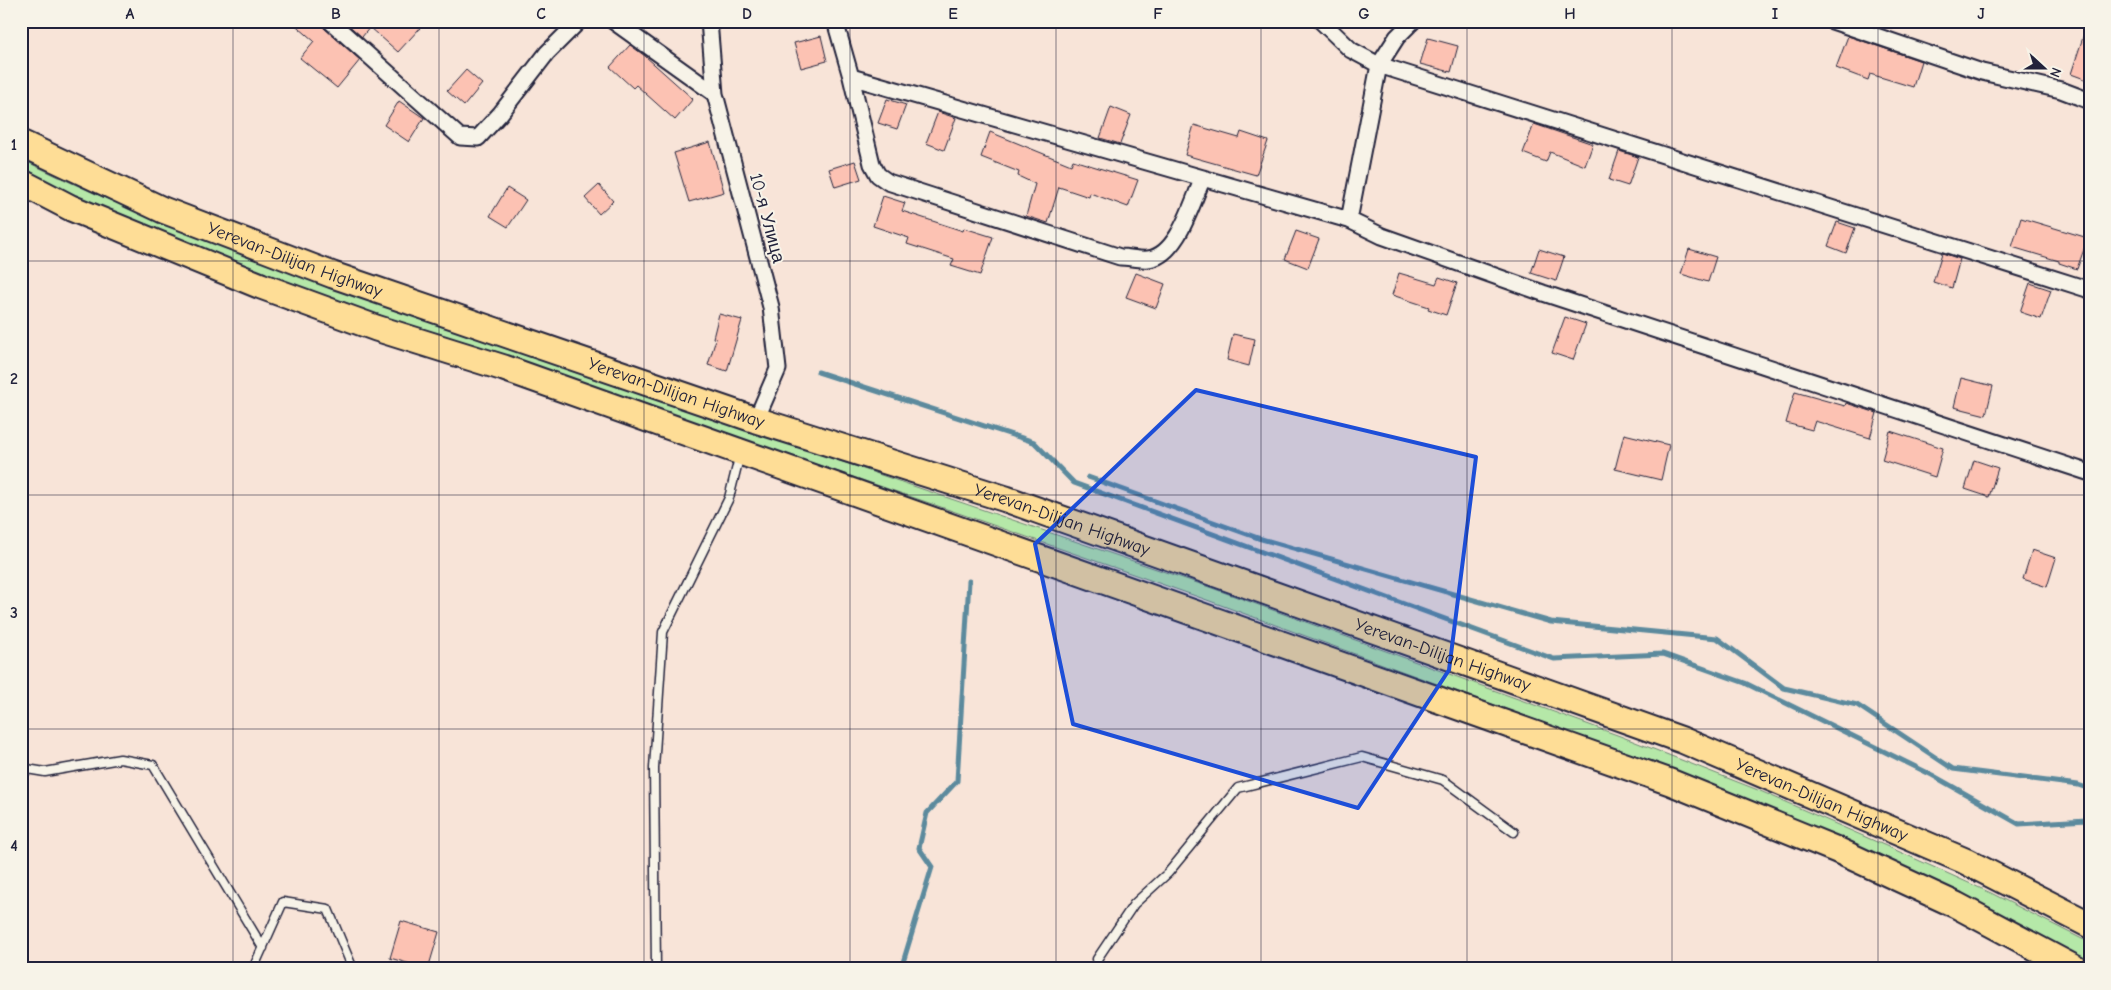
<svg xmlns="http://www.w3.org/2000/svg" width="2111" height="990" font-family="'Comic Neue',sans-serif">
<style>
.green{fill:#b5e8a8;stroke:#6c8572}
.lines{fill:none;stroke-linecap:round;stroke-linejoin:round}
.stream{stroke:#5b8a9d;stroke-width:5}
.building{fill:#fcc2b3;stroke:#22223b}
.service-casing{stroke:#22223b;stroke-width:11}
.minor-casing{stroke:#22223b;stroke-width:19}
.trunk-casing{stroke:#22223b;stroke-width:29}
.service{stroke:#f7f3e8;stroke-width:8}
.minor{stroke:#f7f3e8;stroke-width:15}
.trunk{stroke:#fedd96;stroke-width:25}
.marked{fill:#1d4ed8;fill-opacity:0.2;stroke:#1d4ed8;stroke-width:4;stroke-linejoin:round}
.grid{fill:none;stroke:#22223b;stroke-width:1;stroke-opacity:0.55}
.labels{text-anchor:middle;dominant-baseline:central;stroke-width:4;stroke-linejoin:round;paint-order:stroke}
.street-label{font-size:18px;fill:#22223b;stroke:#f7f3e8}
.neatline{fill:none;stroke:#22223b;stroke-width:2}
.grid-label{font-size:16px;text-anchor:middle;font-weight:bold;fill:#22223b}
</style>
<rect width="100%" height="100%" fill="#f8e4d8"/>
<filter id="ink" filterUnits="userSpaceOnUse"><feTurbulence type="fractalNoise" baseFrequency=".02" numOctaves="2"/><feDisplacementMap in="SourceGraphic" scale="10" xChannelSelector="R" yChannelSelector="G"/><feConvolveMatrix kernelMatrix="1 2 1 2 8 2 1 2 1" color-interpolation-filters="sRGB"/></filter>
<g filter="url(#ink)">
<path class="green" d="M21 159C123 209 229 250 336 289L1212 588 1620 736 1758 790 1909 856 1991 893 2090 943V961L1950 891 1615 749 1207 600 967 516 731 435 463 346 230 264 21 174Z"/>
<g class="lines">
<path class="stream" d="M818 372 1034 442 1074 483 1554 659 1663 654 1745 683 1932 775 2019 824 2087 820 2090 822
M1088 477 1258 538 1551 622 1717 638 1784 688 1857 705 1953 769 2078 785 2090 789
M901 969 932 867 919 848 927 813 957 781 969 581"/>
</g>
<path class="building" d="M291 21H321L324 28 360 60 337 88 300 58 314 41Z
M344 21H412L420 28 398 52 370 27 362 37Z
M2087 25 2090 26V81L2071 74Z
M821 36 827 61 801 68 794 43Z
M1848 36 1921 61 1913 87 1870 74 1868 80 1836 68Z
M1428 38 1458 46 1451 72 1420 64Z
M630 45 645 56 693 99 675 120 636 85 633 88 610 67Z
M466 70 482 84 464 106 447 91Z
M887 99 906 105 897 129 878 123Z
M399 101 424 118 409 142 384 125Z
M1111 107 1131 115 1120 144 1100 138Z
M938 112 956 118 944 150 926 143Z
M1534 124 1593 144 1585 166 1550 152 1546 162 1523 153Z
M1194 125 1239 138 1241 132 1268 141 1256 175 1185 155Z
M990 132 1071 165 1073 160 1138 180 1128 207 1090 193 1089 197 1059 187 1048 223 1026 216 1035 184 1018 176 1019 172 981 157Z
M710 142 724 192 689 202 674 153Z
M1619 151 1638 157 1628 186 1609 180Z
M855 161 861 179 835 187 829 169Z
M599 185 613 201 599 214 585 198Z
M507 188 526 200 508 227 490 216Z
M883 196 905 203 902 211 963 231 964 228 993 237 980 275 951 266 954 259 907 244 909 238 873 226Z
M2021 218 2088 238 2077 269 2059 263V261L2012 247Z
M1837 222 1855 228 1846 253 1828 246Z
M1296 231 1319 239 1308 268 1285 259Z
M1539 249 1564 257 1556 281 1531 273Z
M1689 249 1716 257 1708 282 1681 274Z
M1942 253 1960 259 1952 288 1933 282Z
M1136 273 1165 284 1156 308 1126 297Z
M1399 273 1436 284 1439 277 1457 283 1446 315 1428 309 1429 307 1392 295Z
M2030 283 2051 290 2041 319 2020 312Z
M719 314 742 320 727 371 708 365 716 339 713 338Z
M1565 317 1586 324 1573 360 1552 353Z
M1233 334 1255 339 1249 366 1227 360Z
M1961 378 1993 386 1986 415 1954 407Z
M1795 392 1845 406 1846 403 1877 413 1870 438 1815 421 1812 430 1786 423Z
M1890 431 1943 448 1935 477 1882 460Z
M1624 434 1669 445 1661 480 1615 469Z
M1974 460 1998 468 1989 497 1965 489Z
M2032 550 2056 558 2047 587 2023 579Z
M401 921 439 932 428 969 390 958Z"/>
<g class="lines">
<g class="service-casing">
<path id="service" d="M21 768 45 772 120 759 153 765 263 948
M253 969 283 902 328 909 353 969
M656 969 654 768 663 632 729 498 740 454
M1099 969 1097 959 1134 904 1168 873 1238 788 1362 757 1443 780 1514 832"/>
</g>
<g class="minor-casing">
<path id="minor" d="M330 21 460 137 478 138 500 114 547 53 579 21
M613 21 715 94
M709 21 715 94 771 307 778 369 756 420
M835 21 851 77 872 164 878 175 888 182 1120 257C1129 257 1139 260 1148 259 1178 256 1192 202 1203 178
M1321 21 1351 50 1379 65 2090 290
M1832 21 1982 72 2061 90 2090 101
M851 77 1349 220 1382 236 1543 293 2090 473
M1349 220 1379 65 1397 37 1413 21"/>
</g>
<g class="trunk-casing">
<g id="trunk">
<path id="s1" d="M21 143 163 210 333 275 756 420 1006 499 1682 740 1965 861 2090 925"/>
<path d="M21 182 71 208 261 286 376 328 504 368 1670 782 1837 850 1956 905 2076 969"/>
</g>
</g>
<use href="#service" class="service"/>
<use href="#minor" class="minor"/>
<use href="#trunk" class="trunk"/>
</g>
</g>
<path class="marked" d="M1196 390 1476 457 1449 670 1358 808 1073 724 1035 544Z"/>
<path class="grid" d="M233 21V969M439 21V969M644 21V969M850 21V969M1056 21V969M1261 21V969M1467 21V969M1672 21V969M1878 21V969M21 261H2090M21 495H2090M21 729H2090"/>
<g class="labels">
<g class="street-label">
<text transform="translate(767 218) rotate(75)">10-я Улица</text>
<text stroke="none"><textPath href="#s1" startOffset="298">Yerevan-Dilijan Highway</textPath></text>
<text stroke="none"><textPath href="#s1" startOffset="702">Yerevan-Dilijan Highway</textPath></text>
<text stroke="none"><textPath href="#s1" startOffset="1108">Yerevan-Dilijan Highway</textPath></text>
<text stroke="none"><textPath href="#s1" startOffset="1512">Yerevan-Dilijan Highway</textPath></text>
<text stroke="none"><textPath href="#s1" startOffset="1918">Yerevan-Dilijan Highway</textPath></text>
</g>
</g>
<rect width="2111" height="990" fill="none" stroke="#f7f3e8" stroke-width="55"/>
<g transform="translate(2044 68) rotate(111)" stroke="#f7f3e8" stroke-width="4" paint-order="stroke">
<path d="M0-4L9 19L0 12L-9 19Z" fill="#22223b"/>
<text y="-8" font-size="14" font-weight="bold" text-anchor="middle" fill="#22223b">N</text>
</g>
<rect x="28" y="28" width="2056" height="934" class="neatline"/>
<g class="grid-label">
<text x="130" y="19">A</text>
<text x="336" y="19">B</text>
<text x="541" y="19">C</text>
<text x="747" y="19">D</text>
<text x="953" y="19">E</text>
<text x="1158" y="19">F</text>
<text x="1364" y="19">G</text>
<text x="1570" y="19">H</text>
<text x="1775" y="19">I</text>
<text x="1981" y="19">J</text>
<text x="14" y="150">1</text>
<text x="14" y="384">2</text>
<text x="14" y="618">3</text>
<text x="14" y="851">4</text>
</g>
</svg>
